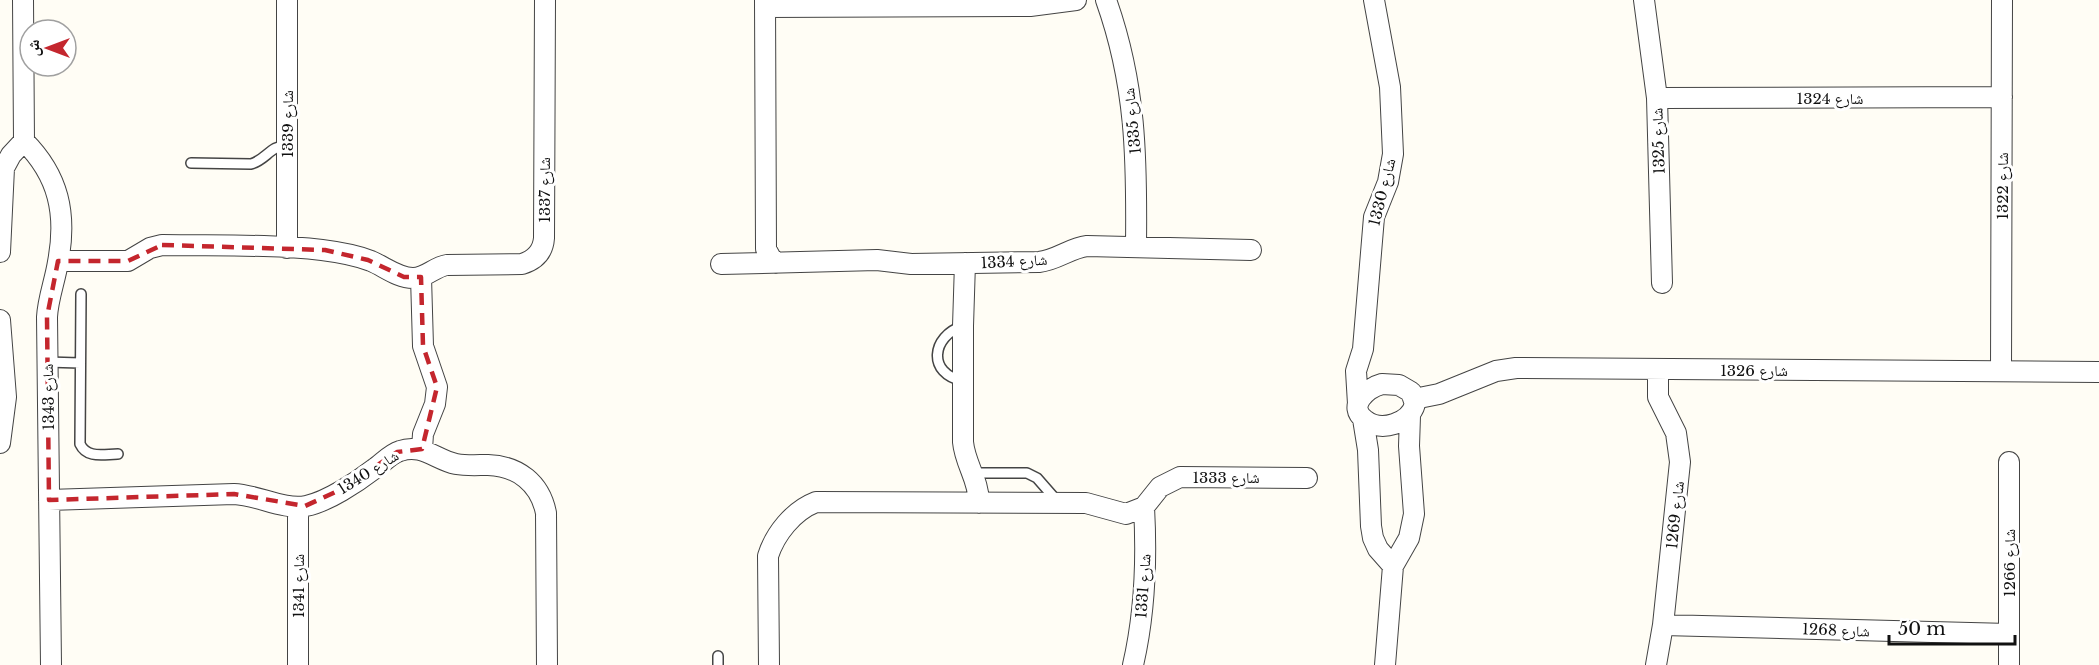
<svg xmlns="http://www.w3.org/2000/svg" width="2099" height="665" font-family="'Libre Baskerville','Noto Naskh Arabic',serif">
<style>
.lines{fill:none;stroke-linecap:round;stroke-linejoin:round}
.lane-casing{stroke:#444;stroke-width:12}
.street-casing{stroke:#444;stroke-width:22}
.lane{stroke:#fff;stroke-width:9}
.street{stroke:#fff;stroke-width:20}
.marked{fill:none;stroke:#c4262e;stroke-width:4.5;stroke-dasharray:12 8;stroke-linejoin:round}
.labels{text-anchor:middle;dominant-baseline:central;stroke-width:6;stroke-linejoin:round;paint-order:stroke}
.street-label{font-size:15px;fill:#111;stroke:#fff}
</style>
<rect width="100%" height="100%" fill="#fffdf5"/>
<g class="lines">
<g class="lane-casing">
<path id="lane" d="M191 163 251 164C266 160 271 145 286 146
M81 294 80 444C87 459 104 454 118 454
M963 326C931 336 927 374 963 381
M47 362 80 363
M973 473H1027L1037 478 1058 502
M718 665V656"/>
</g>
<g class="street-casing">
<path id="street" d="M287 0V248
M765 0 766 249 771 258 776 263
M1106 0C1136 84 1137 158 1136 246
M1644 0 1657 98 1662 283
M765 7 1030 6 1076 0
M1657 98 2002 97
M24 141C59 176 67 214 58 262 55 281 48 298 47 317L51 665
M0 252 4 168 11 155 24 141 23 0
M58 261H128L150 248 162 245C215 246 269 244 322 250 338 252 356 255 371 261 385 267 398 278 413 278 426 278 434 267 447 265L522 264C535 260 543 252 544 238L545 0
M965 263 963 326V442C965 464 979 480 979 503
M721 264 877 260 911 264 1039 262C1057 260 1070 248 1087 246L1251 250
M421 277 423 346 437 387 435 404 423 434 422 449
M0 320 6 397 0 443
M2001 371 2002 0
M1382 384 1399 385 1411 392 1415 404C1410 423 1381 433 1365 420 1346 406 1367 388 1382 384Z
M1414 399 1439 394 1496 371 1516 368 2099 372
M1358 404 1356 371 1363 349 1374 217 1388 182 1393 154 1390 87 1374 0
M1363 419 1368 450 1371 526 1373 538 1378 549 1393 566
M2009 462V665
M49 500 234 494C258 495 283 510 306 506 327 502 357 482 374 469 383 463 390 454 400 451 422 443 436 460 456 464 467 466 478 465 488 465 518 466 540 483 546 513L547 665
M298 507V665
M1663 625 2009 634
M769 665 768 556C775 534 793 511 816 502L1086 503 1126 514 1144 507 1160 487 1180 477 1307 478
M1133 665C1145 613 1147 560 1144 507
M1385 665 1393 566 1409 538 1414 514 1409 446 1410 416
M1656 665 1663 625 1680 462 1676 433 1658 397V369"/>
</g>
<use href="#lane" class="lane"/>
<use href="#street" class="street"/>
</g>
<path class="marked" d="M162 245 325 250 368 260 404 277H421L423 346 437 387 422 449 397 452 342 489 305 506 234 494 49 500 47 317 58 261H128Z"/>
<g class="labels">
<g class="street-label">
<text x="1830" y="98">شارع 1324</text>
<text transform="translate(1132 121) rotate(-96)">شارع 1335</text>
<text transform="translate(287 124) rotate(-90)">شارع 1339</text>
<text transform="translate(1658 141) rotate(-92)">شارع 1325</text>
<text transform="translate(2002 186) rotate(-90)">شارع 1322</text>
<text transform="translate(544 190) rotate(-90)">شارع 1337</text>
<text transform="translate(1382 192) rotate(-76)">شارع 1330</text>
<text transform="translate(1014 261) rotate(-3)">شارع 1334</text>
<text x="1754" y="370">شارع 1326</text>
<text transform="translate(48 397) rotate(-91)">شارع 1343</text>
<text transform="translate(368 472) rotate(-32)">شارع 1340</text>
<text x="1226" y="477">شارع 1333</text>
<text transform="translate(1675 515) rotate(-84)">شارع 1269</text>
<text transform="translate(2009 563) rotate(-90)">شارع 1266</text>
<text transform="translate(298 586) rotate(-90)">شارع 1341</text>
<text transform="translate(1143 586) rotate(-86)">شارع 1331</text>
<text transform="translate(1836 630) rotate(2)">شارع 1268</text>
</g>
</g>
<g transform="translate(48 48) rotate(270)"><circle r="28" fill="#ffffff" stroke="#a0a0a0" stroke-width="1.5"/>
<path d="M0-4.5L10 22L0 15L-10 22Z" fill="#c4262e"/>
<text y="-9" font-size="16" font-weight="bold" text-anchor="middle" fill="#111111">ش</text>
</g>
<path d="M1889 635v9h126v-9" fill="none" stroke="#111111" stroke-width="3"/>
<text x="1898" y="635" font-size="18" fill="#111111" stroke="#ffffff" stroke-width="4.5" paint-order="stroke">50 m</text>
</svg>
